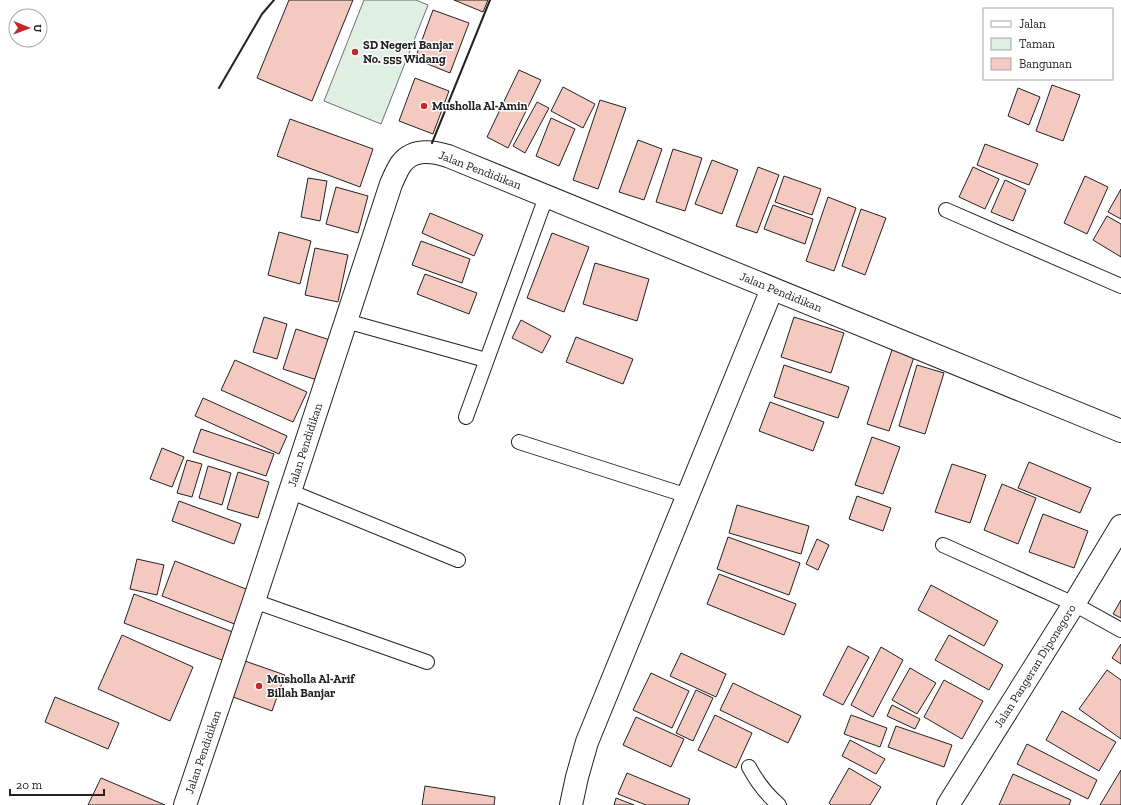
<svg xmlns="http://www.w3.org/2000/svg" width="1121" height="805" font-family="'Zilla Slab',serif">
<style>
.green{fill:#e0efe3;stroke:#6f6f6f}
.building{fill:#f3c9c0;stroke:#222}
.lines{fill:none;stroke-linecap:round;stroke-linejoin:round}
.lane-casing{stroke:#222;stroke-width:16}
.street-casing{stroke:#222;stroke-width:24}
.lane{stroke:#fff;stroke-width:14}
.street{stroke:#fff;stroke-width:22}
.wall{stroke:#222;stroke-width:2}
.poi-dot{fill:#c62828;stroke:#fff;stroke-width:1.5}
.labels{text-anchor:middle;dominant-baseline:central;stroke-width:3;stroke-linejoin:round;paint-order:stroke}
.poi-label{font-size:12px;font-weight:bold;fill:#222;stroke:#fff;text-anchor:start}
.street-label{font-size:12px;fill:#222;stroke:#fff}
</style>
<rect width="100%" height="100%" fill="#fff"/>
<path class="green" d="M364 0H416L428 5 381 124 324 101Z"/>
<path class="building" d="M289 0H353L312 101 257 78Z
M454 0H488L483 12Z
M433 10 469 23 450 73 415 59Z
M519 70 541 80 508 148 487 137Z
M415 78 449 91 433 134 399 121Z
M1052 85 1080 95 1063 141 1036 131Z
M563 87 595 104 583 128 551 111Z
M1018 88 1040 97 1029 125 1008 116Z
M600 100 626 108 598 189 573 180Z
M537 102 549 108 525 153 513 146Z
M551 118 575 129 559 166 536 156Z
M290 119 373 149 360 187 277 156Z
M638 140 662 149 644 200 619 192Z
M985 144 1038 164 1029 185 977 165Z
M673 149 702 158 685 211 656 202Z
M712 160 738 170 722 214 695 204Z
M758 167 779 175 757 233 736 226Z
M973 167 999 179 985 209 959 197Z
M784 176 821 189 812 215 775 202Z
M1085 176 1108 187 1087 234 1064 223Z
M308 178 327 181 320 221 301 217Z
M1005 180 1026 190 1013 221 991 212Z
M336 187 368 196 358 233 326 224Z
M1121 189V219L1108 212Z
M828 197 856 208 834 271 806 261Z
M773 205 813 219 805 244 764 229Z
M861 209 886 218 865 275 842 266Z
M430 213 483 235 474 256 422 233Z
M1107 216 1121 224V257L1093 240Z
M279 232 311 241 300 284 268 275Z
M552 233 589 247 564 312 527 298Z
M421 241 470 259 462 283 412 265Z
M315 248 348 255 338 302 305 295Z
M595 263 649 279 637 321 583 304Z
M425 274 477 293 469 314 417 294Z
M264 317 287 324 277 359 253 352Z
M794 317 844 333 831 373 781 357Z
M521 320 551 336 542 353 512 338Z
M296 329 330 340 317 380 283 369Z
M576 337 633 359 623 384 566 362Z
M893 347 915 354 889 431 867 424Z
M235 360 307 392 293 422 221 390Z
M784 365 849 387 838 418 774 397Z
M917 365 944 373 925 434 899 426Z
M203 398 287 436 279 454 195 416Z
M770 402 824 422 813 451 759 431Z
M201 429 274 454 266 476 193 452Z
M872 437 900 447 883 494 855 485Z
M162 448 184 457 172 487 150 479Z
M187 460 202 464 192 497 177 493Z
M1029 462 1091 488 1080 513 1018 488Z
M952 464 986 475 970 523 935 512Z
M208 466 231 473 222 505 199 498Z
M238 472 269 482 258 518 227 509Z
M1002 484 1036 498 1018 544 984 530Z
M857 496 891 508 883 531 849 519Z
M179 501 241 524 234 544 172 521Z
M737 505 809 526 801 554 729 533Z
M1043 514 1088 531 1074 568 1029 552Z
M728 537 800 563 789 595 717 569Z
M817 539 829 545 818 570 806 564Z
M137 559 164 565 157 595 130 589Z
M175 561 251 591 237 625 162 596Z
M719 574 796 604 784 635 707 604Z
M931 585 998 621 984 646 918 610Z
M134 594 238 634 227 662 124 623Z
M1121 600V618L1113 614Z
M122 635 193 667 170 721 98 689Z
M949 635 1003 665 989 690 935 660Z
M1121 644V664L1112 658Z
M848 646 869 657 843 705 823 695Z
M881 647 903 660 873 717 851 705Z
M681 653 726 674 716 697 670 676Z
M245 661 285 675 272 711 233 697Z
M910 668 936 683 917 714 892 700Z
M1107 670 1121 680V739L1079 709Z
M651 673 689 691 672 728 633 710Z
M944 680 983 701 962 739 924 717Z
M733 683 801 716 788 743 720 710Z
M696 690 713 698 693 741 676 733Z
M55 697 119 723 108 749 45 722Z
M892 705 920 719 915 729 887 716Z
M1062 711 1116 742 1099 771 1046 740Z
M715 715 752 733 736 768 698 750Z
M851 715 887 728 880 747 844 734Z
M636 717 684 739 671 767 623 745Z
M896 726 952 745 944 767 888 747Z
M850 740 885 759 876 774 842 756Z
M1027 744 1097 780 1088 799 1017 764Z
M849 768 881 787 870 805H831L829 803Z
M1121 770V805H1100Z
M627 773 690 799 688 805H646L618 794Z
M1013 774 1071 800 1069 805H999Z
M101 778 165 805H88Z
M425 786 495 797 494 805H422Z
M616 798 634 805H614Z"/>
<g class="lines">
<g class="lane-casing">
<path id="lane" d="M946 210 1121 286
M346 321 486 360
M466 417 546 197
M519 442 688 496
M289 491 458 560
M943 545 1074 604 1121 630
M254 601 427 662
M749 767C757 782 766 794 779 805"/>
</g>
<g class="street-casing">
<path id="street" d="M185 805 254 601 391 184C394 177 397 170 401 164 413 148 432 151 448 156L1121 431
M571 805 577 777 587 742 772 289
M948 805 1074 604 1121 526"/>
</g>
<use href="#lane" class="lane"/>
<use href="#street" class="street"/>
<path class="wall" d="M219 88 262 14 274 0
M432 143 490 0"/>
</g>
<g class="poi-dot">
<circle cx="355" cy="52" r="4"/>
<circle cx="424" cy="106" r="4"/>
<circle cx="259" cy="686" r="4"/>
</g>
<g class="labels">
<g class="poi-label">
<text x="363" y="45">SD Negeri Banjar<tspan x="363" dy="14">No. 555 Widang</tspan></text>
<text x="432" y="106">Musholla Al-Amin</text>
<text x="267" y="679">Musholla Al-Arif<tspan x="267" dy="14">Billah Banjar</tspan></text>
</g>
<g class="street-label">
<text transform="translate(480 170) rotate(21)">Jalan Pendidikan</text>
<text transform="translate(781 292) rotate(22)">Jalan Pendidikan</text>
<text transform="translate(305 445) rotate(-72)">Jalan Pendidikan</text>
<text transform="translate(1035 666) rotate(-58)">Jalan Pangeran Diponegoro</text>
<text transform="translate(203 752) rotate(-71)">Jalan Pendidikan</text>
</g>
</g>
<rect x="983" y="8" width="130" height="72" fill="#ffffff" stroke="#a7a7a7"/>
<rect x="991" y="21" width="20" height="6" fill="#ffffff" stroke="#a7a7a7"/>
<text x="1019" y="28" font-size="12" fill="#222222">Jalan</text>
<rect x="991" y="38" width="20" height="12" fill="#e0efe3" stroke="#a7a7a7"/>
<text x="1019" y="48" font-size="12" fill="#222222">Taman</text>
<rect x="991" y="58" width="20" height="12" fill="#f3c9c0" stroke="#a7a7a7"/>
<text x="1019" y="68" font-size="12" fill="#222222">Bangunan</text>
<g transform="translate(28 28) rotate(91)"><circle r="19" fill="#ffffff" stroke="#a7a7a7"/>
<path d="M0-3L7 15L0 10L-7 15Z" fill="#c62828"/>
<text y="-6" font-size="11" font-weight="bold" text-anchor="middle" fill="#222222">U</text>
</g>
<path d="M10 789v6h94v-6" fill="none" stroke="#222222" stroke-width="2"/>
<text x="16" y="789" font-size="12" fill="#222222" stroke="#ffffff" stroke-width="3" paint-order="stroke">20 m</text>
</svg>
